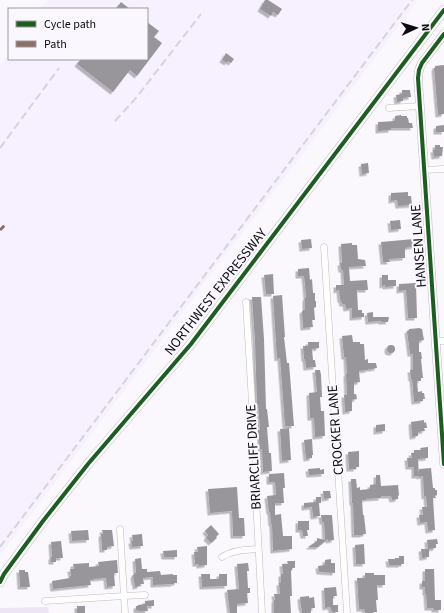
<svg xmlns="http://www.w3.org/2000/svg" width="444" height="613" font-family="'Source Sans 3',sans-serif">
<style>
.built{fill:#f7f0fe}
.green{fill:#ede5f4}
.building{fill:#98969b;filter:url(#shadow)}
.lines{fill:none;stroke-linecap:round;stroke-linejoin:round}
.minor-casing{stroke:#bebbc0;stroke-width:7}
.tertiary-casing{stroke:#bebbc0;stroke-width:9}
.secondary-casing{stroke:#bebbc0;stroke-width:10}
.minor{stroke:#fefeff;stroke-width:6}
.tertiary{stroke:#fefeff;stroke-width:8}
.secondary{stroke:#fefeff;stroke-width:9}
.rail{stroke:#d5d5d7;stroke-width:2;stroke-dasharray:8 4;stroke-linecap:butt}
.quiet{stroke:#8d6e63;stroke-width:3;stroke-dasharray:6 3;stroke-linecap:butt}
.cycleway-casing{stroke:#faf7fe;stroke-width:6}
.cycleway{stroke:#1b5e20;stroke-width:4}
.labels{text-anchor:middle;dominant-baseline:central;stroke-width:4;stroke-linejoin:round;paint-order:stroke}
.street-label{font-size:14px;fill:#0e0b11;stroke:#faf7fe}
</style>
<defs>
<filter id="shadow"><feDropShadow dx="-2.5" dy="2.5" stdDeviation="0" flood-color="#0004"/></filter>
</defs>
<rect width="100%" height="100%" fill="#faf8fd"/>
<path class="built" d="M48 0H418L305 151 209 276 180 316 0 555V66L9 53V59H147V9H41Z"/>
<path class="green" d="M48 607 49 613H0V608Z"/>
<path class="building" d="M265 0H268L282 9 278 15 273 12 271 16 260 9Z
M121 2 130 9H116Z
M147 22 159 31 154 37 162 43 137 76 130 70 113 92 77 64 81 59H147Z
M226 53 234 59 231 63 228 61 227 63 222 60Z
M444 65V114L438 115 434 68H435V66Z
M402 90H410L411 97 403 98V101L397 102 396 95 402 94Z
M401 115V116H407V118H408L409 123H412L413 128H391V130L378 131V122L395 121V116Z
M444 125V132H436V126Z
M435 145H440V147H443L442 156 434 157 433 150H435Z
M368 163 369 173 362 174 361 164Z
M408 192V196H411L412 205 398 206 397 200 391 201V193Z
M400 220 401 229 391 230 390 221Z
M311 239 312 248 302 249 301 240Z
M414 239V240H416V246L405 248V258L389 259 390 262H383L381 242Z
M352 243V245H357L358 259 365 260 366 266 349 267 350 281 367 280 368 290H357L358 310H362V313H364V317L352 318V308L346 309 345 304H342L341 300H340L339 290 336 291V285H344L343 270H341L340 263H342L341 244Z
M309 268 310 280 312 279 313 293H315V301H316V307L314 308 315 320H312L313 327 303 328 302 312 303 310H305V298H306L305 285 304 276H298V269Z
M273 274 274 294H266L264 275Z
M382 275H388V280H396V286L385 287V285L382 286Z
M416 283 417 318H408L406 290 399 291V284Z
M282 295 285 337H284L287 363H289L294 426H285L280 358 277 359 273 296Z
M252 297H261L264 339 266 409H267L269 427H267L269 453H271L272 471 263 472 262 449H260L258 430H260L258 404H257L255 341Z
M373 312V317H389L388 322H381V321L368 322 367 313Z
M420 328 421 329H422L424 340 419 341V352H421L422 359H421L423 378H421V381H417L418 392 422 391V393H424L425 399H423V401L414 402 412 379H411L410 370H413V354H410L407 331 409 330V329Z
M352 335 353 342H360V344H364L365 360 368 359V363H376L377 368 372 369H368V370L359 371 360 382 354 383V394H356L357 399 352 400V411L345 412 344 395H347L346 374H347L346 357H344L342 336Z
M308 342H319V348L312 349 313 360H315L316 367 306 368 305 359H304L303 346H308Z
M387 349a4 4 0 1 1 8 0a4 4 0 1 1-8 0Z
M315 370H320L321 375 322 397H320L321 411H324L325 436 315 437 314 418H310L309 393 317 392Z
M424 420V423L426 422 427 428H424L425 431 418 432V436L412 437 411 422Z
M385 424V431L376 432V425Z
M289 428 291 460 282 461 280 429Z
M312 439 313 455H312V458L306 459 304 440Z
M428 447V458L418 459 419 476H414V467H408L407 458H412L411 453H414V450H421L420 448Z
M359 451V467H356V469H349L348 452Z
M320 468V470L324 469V474L309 475 308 469Z
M431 468 433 488H435V490H437V495L435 496 436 498H433L435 530 428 531 427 522 420 523 419 515H423L422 507H427L426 496 424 497 423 476 419 477V469Z
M284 473 285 488H283L284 503H275V515L281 514 283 536H292V549L273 551 272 524H271L270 512H269L267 496 276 495 275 482H269V474Z
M376 475H380L381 486 398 485 399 495 398 496V499L392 500 391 496H381V498L366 499V500H362L363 515H364L366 534H363V535H354L353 503H352L351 479H356L357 488 360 487V490L370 489V485L376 484Z
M237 487 239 518H244L245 536H233L232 511 210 513 208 489Z
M323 491H330L331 498 324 499Z
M316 497H321V503H319L320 516 313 517 312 507 304 508V503L316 502Z
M321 515H332L334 540 328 541V539L318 547H308L317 541V538L325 540 324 522H322Z
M298 521H309V530H307L308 536H303L302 530H298Z
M211 525 219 534 216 537 217 538 211 543 206 538 208 535 205 531Z
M88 530 89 540 72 541 71 531Z
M102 530H112L114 546 107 547V550H102L101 534H103Z
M142 534 143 546 132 547 131 541H133L132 535Z
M437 539 438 544H436V548L429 549V557L422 558 421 549H428L427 540Z
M61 541 63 558H56V562H51V557H52L51 542Z
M364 544 365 564H356L355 545Z
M207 546V565L199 566V564H195L194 552H198L197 547Z
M177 550V557H164L163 551Z
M399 556H404V564H401V565H389L388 559H395V558H399Z
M141 558 142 569H147V572L160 571 161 575 173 574V575H177V583H174V584L153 585V577L143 578 144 584H140V586L135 587V583H134L133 575H134V573H136L135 559Z
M331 559V563H335V573L319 572 318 566 325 565V560Z
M117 560 118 573H114L115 586 107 587 106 578 93 579V580H90L91 585 53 589 52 581 70 578V576H71L70 569H74L73 564 89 563V567L99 566 98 562Z
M287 561H295V568H292V570H291L292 596H290L291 613H274V600H275L274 594H280L279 583H281V574H283L282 564H288Z
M248 563 249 571H247L248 588H250V593H247L248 603 237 604V613H230L227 590 239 589 237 564Z
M425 569H434L435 600H441V610H434V608H427L426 593H425V587H422V581H425Z
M19 570H25V572H28L30 587H20Z
M365 573H374V575H385V585H377L378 600H376L377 612H373V613H365L364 609H359L357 578H365Z
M201 574H210V579H219V574H227V586L202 587Z
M336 587 337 596H333V605H338V612H332L330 607 325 608 324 588Z
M309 596V598L314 597 315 608H311V613H302V608H301L300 597Z
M154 600V606H147L148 611H138V610L136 611V606H138V605L145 604V601Z
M77 606H85V613H77Z"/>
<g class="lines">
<g class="minor-casing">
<path id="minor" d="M389 108 420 106
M424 170 444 169
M324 247 347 613
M246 302 256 469 255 479 262 613
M436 341H444
M120 529 125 613
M222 557C233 550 245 550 258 549
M45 601 124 596 145 595"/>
</g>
<g class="tertiary-casing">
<path id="tertiary" d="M444 34 422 63 419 70 418 78 444 464"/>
</g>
<g class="secondary-casing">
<path id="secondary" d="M0 582 4 574 43 521 88 464 191 344 444 10"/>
</g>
<use href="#minor" class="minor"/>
<use href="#tertiary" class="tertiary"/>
<use href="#secondary" class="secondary"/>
<path class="rail" d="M115 121 136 98 201 14
M0 148 59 68
M0 547 412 0"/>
<path class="quiet" d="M0 230 6 224"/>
<g class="cycleway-casing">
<path id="cycleway" d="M444 34 422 63 419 70 418 78 444 464
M0 582 4 574 43 521 88 464 191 344 444 10"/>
</g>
<use href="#cycleway" class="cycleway"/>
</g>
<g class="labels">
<g class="street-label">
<text transform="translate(419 246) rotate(-94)">HANSEN LANE</text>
<text transform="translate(216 292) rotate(-52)">NORTHWEST EXPRESSWAY</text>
<text transform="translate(336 430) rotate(-94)">CROCKER LANE</text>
<text transform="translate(254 457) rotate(-93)">BRIARCLIFF DRIVE</text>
</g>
</g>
<rect x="8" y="8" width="140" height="52" fill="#faf7fe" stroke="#9c999f"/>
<rect x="16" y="21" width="20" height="6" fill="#1b5e20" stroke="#9c999f"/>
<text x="44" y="28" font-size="12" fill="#0e0b11">Cycle path</text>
<rect x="16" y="41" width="20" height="6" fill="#8d6e63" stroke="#9c999f"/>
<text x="44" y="48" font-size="12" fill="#0e0b11">Path</text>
<g transform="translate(416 28) rotate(86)" stroke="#faf7fe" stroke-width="3" paint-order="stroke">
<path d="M0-3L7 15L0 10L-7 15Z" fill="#0e0b11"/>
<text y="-6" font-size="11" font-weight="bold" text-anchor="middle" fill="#0e0b11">N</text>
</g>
</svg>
